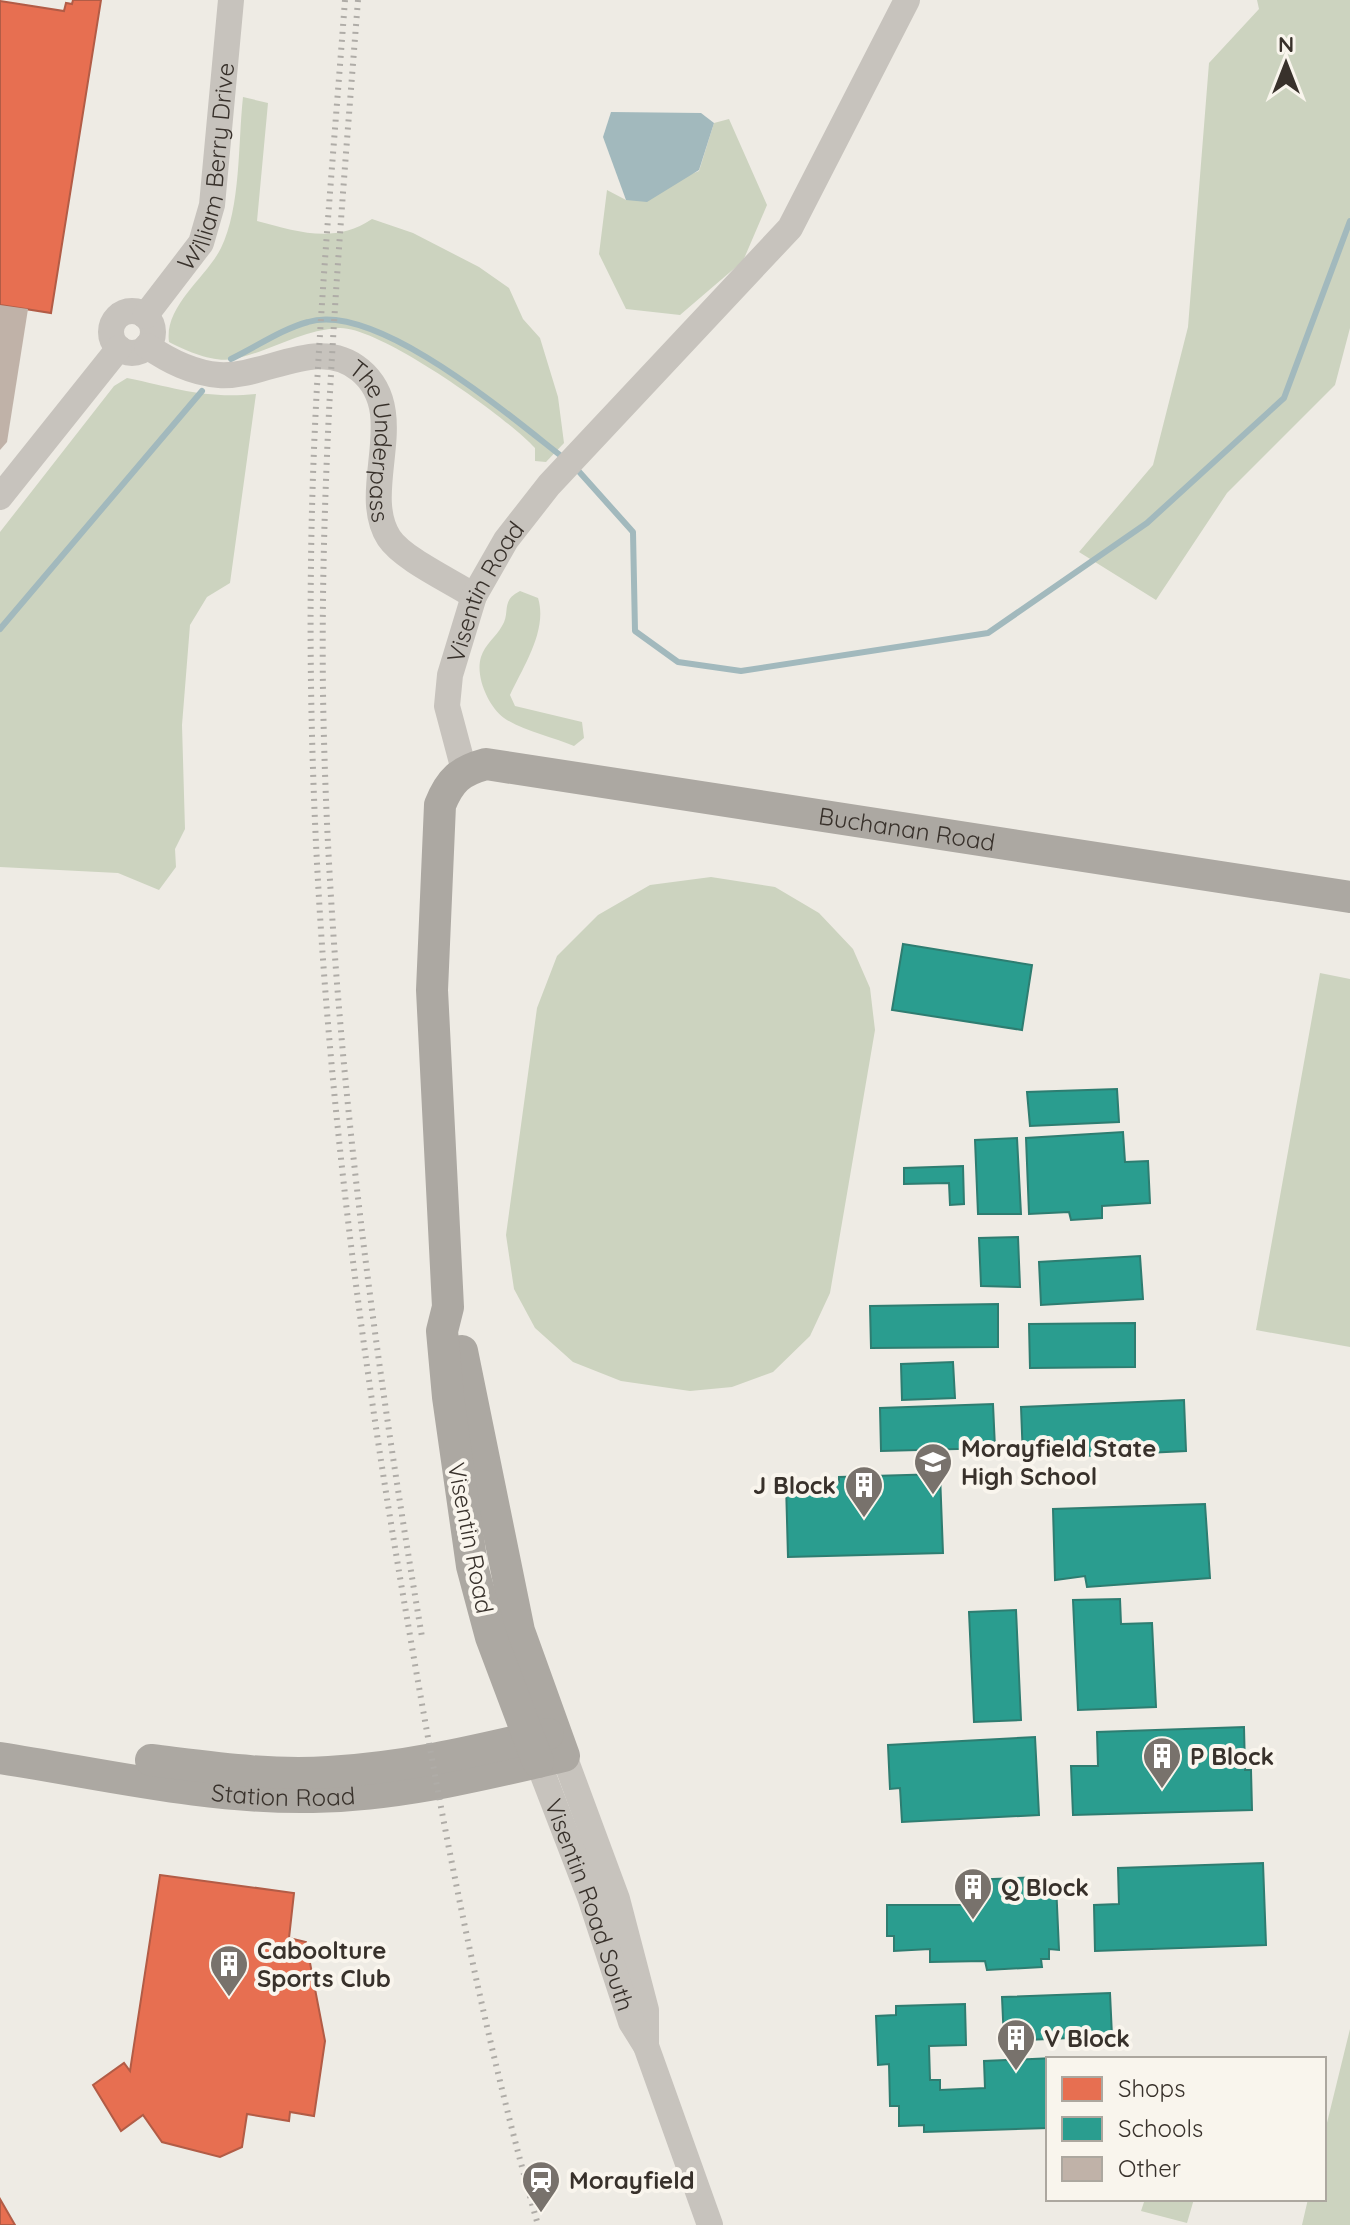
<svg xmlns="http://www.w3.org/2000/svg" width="1350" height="2225" font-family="Quicksand,sans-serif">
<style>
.green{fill:#ccd3bf}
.water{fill:#a2b9bd}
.shops{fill:#e76f51;stroke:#b25c46;stroke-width:2}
.schools{fill:#2a9d8f;stroke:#2e7d71;stroke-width:2}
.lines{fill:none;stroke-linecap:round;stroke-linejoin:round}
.stream{stroke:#a2b9bd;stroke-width:6}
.building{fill:#c0b2a8}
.minor{stroke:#c7c3bd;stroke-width:26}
.major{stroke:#aca8a2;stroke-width:32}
.rail{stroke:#afaca7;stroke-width:6;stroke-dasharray:2 6;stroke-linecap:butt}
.labels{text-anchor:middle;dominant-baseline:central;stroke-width:8;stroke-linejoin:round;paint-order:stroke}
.street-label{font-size:24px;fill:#38312b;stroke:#f9f5ed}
.poi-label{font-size:24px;font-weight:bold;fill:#38312b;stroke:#f9f5ed;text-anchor:start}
</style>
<rect width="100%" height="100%" fill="#eeebe4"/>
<path class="green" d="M1257 0H1350V328L1335 385 1227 493 1156 600 1079 552 1153 465 1188 327 1209 63 1259 9Z
M243 97 268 103 257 221C298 232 335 244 372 219L413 233 479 267 509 288 523 319 540 338 558 397 564 443 546 462 535 461V448C507 417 379 326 339 328 301 330 270 352 233 359 214 363 186 351 169 342 164 306 206 278 221 248 241 208 238 142 243 97Z
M729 119 767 205 743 261 680 315 626 309 599 254 607 190 626 200 699 171 714 123Z
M127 378C176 388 204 399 256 394L230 583 207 597 190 625 182 725 185 829 175 849 176 867 159 890 118 873 0 867V532L114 386Z
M520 591 538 598C548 630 523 667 510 695L515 706 582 722 584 738 574 746C553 737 523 731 504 718 488 706 475 676 481 657 485 644 496 637 502 626 511 612 500 601 520 591Z
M711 877 775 887 819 913 853 949 870 988 875 1030 830 1293 810 1336 773 1372 732 1387 690 1391 621 1381 573 1362 535 1328 514 1289 506 1235 537 1008 557 956 598 915 650 885Z
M1320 973 1350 979V1347L1256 1330Z
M1350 2029V2225H1302L1308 2199H1324V2135Z
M1145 2199H1194L1187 2223 1141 2211Z"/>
<path class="water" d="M611 112 701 113 714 123 699 170 647 202 626 200 603 137Z"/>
<path class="shops" d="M73 0H101L51 313 0 305V1L64 11 66 3 72 4Z
M160 1875 294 1893 289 1938 306 1942 325 2041 314 2116 290 2112 289 2121 247 2114 242 2147 220 2157 162 2142 143 2115 121 2131 93 2085 124 2063 130 2071Z
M0 2199 15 2225H0Z"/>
<path class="schools" d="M903 944 1032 965 1022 1030 892 1010Z
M1117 1089 1119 1122 1030 1126 1027 1092Z
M1123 1132 1125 1162 1148 1161 1150 1203 1102 1206V1218L1071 1220 1069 1212 1029 1214 1026 1138Z
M1017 1138 1021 1214H978L975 1140Z
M963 1166 964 1204 950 1205 949 1183 904 1184V1168Z
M1018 1237 1020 1287 981 1286 979 1238Z
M1140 1256 1143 1299 1041 1305 1039 1262Z
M998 1304V1347L871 1348 870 1306Z
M1135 1323V1367L1030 1368 1029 1324Z
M953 1362 955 1398 902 1400 901 1364Z
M1184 1400 1186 1451 1023 1459 1021 1407Z
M993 1404 995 1448 881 1451 880 1408Z
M940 1474 943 1553 788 1557 786 1484 839 1482V1477Z
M1205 1504 1210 1578 1087 1587 1085 1576 1055 1580 1053 1509Z
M1120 1599 1121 1624 1152 1623 1156 1707 1078 1710 1073 1600Z
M1016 1610 1021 1720 974 1722 969 1612Z
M1244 1727 1245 1770H1251L1252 1810 1073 1815 1071 1766H1098L1097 1732Z
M1035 1737 1039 1815 902 1822 900 1788 890 1789 888 1745Z
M1263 1863 1266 1945 1095 1951 1094 1905 1119 1904 1118 1868Z
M1043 1877 1045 1884H1056L1059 1950 1049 1949V1959H1041L1042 1967 987 1970 985 1961 930 1962V1949L894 1951V1936H887V1905H969V1880Z
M1110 1993 1112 2036 1004 2041 1002 1997Z
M965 2004 966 2045 929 2046 930 2080H940V2090L985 2088 984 2061 1054 2058 1048 2059V2128L924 2132V2125L899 2126V2106H890L889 2064 878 2065 876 2016 896 2015V2006Z"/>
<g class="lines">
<path class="stream" d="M231 359C256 347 282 329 308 322 377 301 512 418 565 459
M574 466 633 532 635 631 678 662 741 671 988 633 1147 523 1284 398 1350 221
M0 629 202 391"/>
</g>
<path class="building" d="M0 305 28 309 7 442 0 450Z"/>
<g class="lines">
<g class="minor">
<circle cx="132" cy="332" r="21"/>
<path id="s1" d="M145 316 201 243 212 205 231 0"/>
<path id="s2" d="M147 346C169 361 192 373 219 375 266 378 318 335 360 370 412 413 358 490 389 538 403 559 451 581 474 596"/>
<path d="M0 497 119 348"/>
<path id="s3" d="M464 770 447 706 450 675 474 596 506 540 549 485 790 228 907 0"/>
<path d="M564 1756 617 1899 646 2010V2046"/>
<path id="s4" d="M538 1762 590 1897 631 2022 646 2046 710 2225"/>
</g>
<g class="major">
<path id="s5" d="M0 1758C103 1774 208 1799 313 1797 398 1796 482 1775 564 1756L519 1631 462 1351"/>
<path d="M151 1760C210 1767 269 1776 329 1772 404 1768 475 1751 548 1734"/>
<path id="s6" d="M538 1762 491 1637 472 1566 448 1397 442 1331 448 1307 432 990 440 805C450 780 460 771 486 764L1350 897"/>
</g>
<path class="rail" d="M345 0C331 187 313 375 311 563 306 918 346 1269 407 1618 442 1823 481 2025 538 2225
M358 0C340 230 320 461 323 693 328 1010 369 1325 422 1637"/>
</g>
<defs>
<g id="school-pin" transform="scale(2)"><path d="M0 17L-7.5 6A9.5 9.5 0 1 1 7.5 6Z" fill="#78726c" stroke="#f9f5ed"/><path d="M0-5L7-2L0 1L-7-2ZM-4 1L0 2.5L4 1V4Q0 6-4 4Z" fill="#fff"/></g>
<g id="building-pin" transform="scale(2)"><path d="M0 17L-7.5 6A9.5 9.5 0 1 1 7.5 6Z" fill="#78726c" stroke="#f9f5ed"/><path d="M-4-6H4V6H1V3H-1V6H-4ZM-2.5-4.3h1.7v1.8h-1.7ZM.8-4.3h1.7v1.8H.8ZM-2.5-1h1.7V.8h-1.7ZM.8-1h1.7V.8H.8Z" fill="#fff"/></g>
<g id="station-pin" transform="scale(2)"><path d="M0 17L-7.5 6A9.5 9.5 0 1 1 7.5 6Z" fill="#78726c" stroke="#f9f5ed"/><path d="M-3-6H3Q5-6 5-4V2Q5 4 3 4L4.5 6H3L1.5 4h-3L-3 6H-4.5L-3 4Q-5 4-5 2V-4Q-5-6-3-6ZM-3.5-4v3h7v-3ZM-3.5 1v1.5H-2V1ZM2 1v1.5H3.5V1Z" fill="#fff"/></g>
</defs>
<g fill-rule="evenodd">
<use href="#school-pin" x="933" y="1462"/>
<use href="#building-pin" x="864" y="1485"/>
<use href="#building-pin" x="1162" y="1756"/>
<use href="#building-pin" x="973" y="1887"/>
<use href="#building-pin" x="229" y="1964"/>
<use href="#building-pin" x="1016" y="2038"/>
<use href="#station-pin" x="541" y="2180"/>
</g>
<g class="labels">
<g class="street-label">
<text stroke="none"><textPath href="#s1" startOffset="168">William Berry Drive</textPath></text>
<text stroke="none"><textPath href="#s2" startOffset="300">The Underpass</textPath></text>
<text stroke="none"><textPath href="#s3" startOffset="188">Visentin Road</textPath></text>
<text stroke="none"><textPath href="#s6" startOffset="1462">Buchanan Road</textPath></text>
<text transform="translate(471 1538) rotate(79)">Visentin Road</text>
<text stroke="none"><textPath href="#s5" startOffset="286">Station Road</textPath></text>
<text stroke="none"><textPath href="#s4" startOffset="152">Visentin Road South</textPath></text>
</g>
<g class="poi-label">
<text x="961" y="1448">Morayfield State<tspan x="961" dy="28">High School</tspan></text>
<text x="836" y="1485" text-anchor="end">J Block</text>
<text x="1190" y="1756">P Block</text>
<text x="1001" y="1887">Q Block</text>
<text x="257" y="1950">Caboolture<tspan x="257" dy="28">Sports Club</tspan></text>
<text x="1044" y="2038">V Block</text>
<text x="569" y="2180">Morayfield</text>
</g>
</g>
<rect x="1046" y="2057" width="280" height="144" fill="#f9f5ed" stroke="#aca79f" stroke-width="2"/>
<rect x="1062" y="2077" width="40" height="24" fill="#e76f51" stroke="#aca79f" stroke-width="2"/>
<text x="1118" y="2097" font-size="24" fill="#38312b">Shops</text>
<rect x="1062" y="2117" width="40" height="24" fill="#2a9d8f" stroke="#aca79f" stroke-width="2"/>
<text x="1118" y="2137" font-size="24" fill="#38312b">Schools</text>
<rect x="1062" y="2157" width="40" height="24" fill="#c0b2a8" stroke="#aca79f" stroke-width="2"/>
<text x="1118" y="2177" font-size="24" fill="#38312b">Other</text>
<g transform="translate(1286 64)" stroke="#f9f5ed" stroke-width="6" paint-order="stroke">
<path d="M0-6L14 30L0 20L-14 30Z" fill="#38312b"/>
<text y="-12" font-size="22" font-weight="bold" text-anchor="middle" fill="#38312b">N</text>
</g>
</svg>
